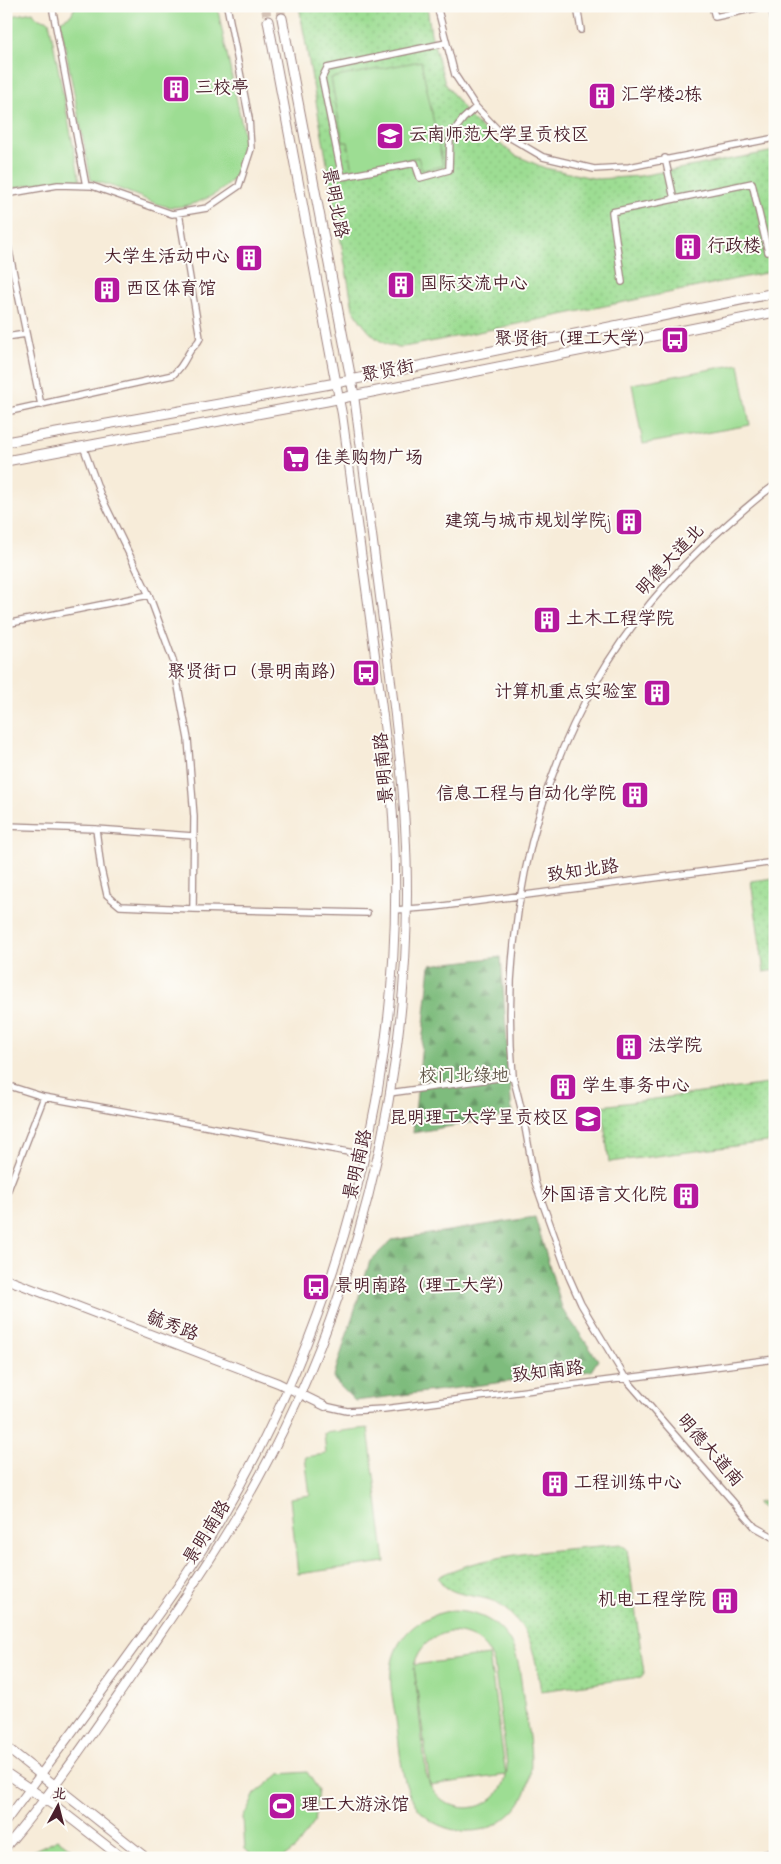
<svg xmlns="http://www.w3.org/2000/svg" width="781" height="1864" font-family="'Indie Flower','LXGW WenKai TC',sans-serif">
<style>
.grass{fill:url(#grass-dots);stroke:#747e5f}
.forest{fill:url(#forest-firs);stroke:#646e54}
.green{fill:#9ddd93;stroke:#747e5f;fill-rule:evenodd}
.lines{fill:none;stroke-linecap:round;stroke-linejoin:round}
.secondary-tunnel{stroke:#d4c3b6;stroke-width:9;stroke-dasharray:9 4.5;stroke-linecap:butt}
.minor-casing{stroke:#a08682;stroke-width:8}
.tertiary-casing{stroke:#a08682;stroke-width:10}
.secondary-casing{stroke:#a08682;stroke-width:11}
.minor{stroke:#fff;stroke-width:5.5}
.tertiary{stroke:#fff;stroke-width:8}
.secondary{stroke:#fff;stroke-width:9}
.labels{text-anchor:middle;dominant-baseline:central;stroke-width:4;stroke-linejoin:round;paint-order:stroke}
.poi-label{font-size:18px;fill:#4a1f2b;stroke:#fdfcf7;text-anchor:start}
.street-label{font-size:18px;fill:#4a1f2b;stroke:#fdfcf7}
.park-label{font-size:18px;fill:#63584a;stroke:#fdfcf7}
</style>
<defs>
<pattern id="grass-dots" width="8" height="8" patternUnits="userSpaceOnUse" patternTransform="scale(1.25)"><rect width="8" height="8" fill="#9ddd93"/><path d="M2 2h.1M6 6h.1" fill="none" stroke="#89bd7f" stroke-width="1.8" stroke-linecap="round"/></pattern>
<pattern id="forest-firs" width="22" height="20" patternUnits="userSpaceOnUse" patternTransform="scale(1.25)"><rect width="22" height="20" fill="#7ebc7d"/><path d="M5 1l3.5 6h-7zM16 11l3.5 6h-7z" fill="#699867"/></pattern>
</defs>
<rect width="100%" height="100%" fill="#fdfcf7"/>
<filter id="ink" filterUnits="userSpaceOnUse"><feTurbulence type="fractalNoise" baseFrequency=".02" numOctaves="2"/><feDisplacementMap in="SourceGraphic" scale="10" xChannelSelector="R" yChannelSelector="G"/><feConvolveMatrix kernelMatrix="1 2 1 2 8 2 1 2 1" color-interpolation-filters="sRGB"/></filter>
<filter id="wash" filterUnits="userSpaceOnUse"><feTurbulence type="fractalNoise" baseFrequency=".0096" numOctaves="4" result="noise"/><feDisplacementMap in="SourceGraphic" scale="20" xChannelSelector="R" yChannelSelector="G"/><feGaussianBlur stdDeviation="1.12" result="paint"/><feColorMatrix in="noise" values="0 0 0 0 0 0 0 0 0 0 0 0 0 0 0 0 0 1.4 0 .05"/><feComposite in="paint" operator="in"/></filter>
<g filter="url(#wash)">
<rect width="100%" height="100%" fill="#f7ecd9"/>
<path class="grass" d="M299 6H427L431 34 445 83 468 115 489 136 515 155 545 168 598 179 640 176 775 151V271L420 344C413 345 406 347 400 347 378 347 363 326 353 309Z
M775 878V970L764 972 751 881Z
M775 1083V1141L609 1162 602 1106Z
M775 1500V1517L756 1503Z
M620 1544 627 1549 644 1673 641 1677 541 1691C537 1669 534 1640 518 1622 512 1615 504 1607 495 1602 476 1593 447 1598 438 1577 486 1552 565 1550 620 1544Z"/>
<path class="forest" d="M501 957 512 1115 413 1133 430 965Z
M535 1217 562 1308 598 1360 591 1371 355 1401 333 1379 370 1261 392 1240Z"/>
<path class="green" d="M81 6H217L245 140C244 155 239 175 227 185 215 197 188 208 171 207 159 206 146 199 135 195 121 189 106 184 91 180L60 21 71 15 75 7Z
M33 12 36 17 49 21 80 181C55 177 31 186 6 189V17Z
M421 61 443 166 422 170 418 157 353 171 348 142H343L331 78Z
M739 364 750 425 643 444 632 384Z
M368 1428 385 1562 298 1574 290 1498 310 1495 305 1457 326 1454 324 1433Z
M449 1611C470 1611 489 1616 503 1632 521 1652 520 1679 524 1704 529 1742 543 1789 507 1817 497 1826 483 1831 469 1831 457 1832 444 1828 433 1822 400 1800 402 1762 397 1727 395 1709 389 1689 391 1670 394 1637 418 1617 449 1611ZM449 1632C471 1632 488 1643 494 1664L507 1764C509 1809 452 1825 430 1785L506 1775 489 1655 414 1665C419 1647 431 1636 449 1632ZM414 1667 430 1785 426 1773Z
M307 1772 318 1789 314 1823 296 1848 283 1858H255L245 1849 243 1818 255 1794 280 1774Z
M58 1839 84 1858H22L24 1855Z"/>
</g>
<g filter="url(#ink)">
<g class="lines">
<path class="secondary-tunnel" d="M265 6 268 21
M280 6 282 18"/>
<g class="minor-casing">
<path id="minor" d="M52 6 86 186
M437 6 455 75 476 107 499 131 543 157 594 169 629 167 775 138
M577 6 581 30
M712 6 715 17 765 6
M771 6 775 25
M446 43 327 68 322 78 342 177 415 163 420 178 449 170 450 136 463 119 476 107
M665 158 674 199
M6 194 58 185 92 186 172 214 207 208 239 186 251 149 249 118 227 6
M6 236 41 405
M622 282 612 212 752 183 768 252
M6 337 26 334
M6 412 173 375C184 365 183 362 190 351 193 346 198 344 200 338L179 213
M83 446 101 496 149 595 173 660 188 739 194 817 193 909 120 906 107 895 101 869 96 829
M6 624 149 595
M6 826 96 829 193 836
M193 909 367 913
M395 910 435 907 775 862
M513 1076 523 1116 535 1182 569 1277 581 1304 626 1379 755 1527 775 1538
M6 1085 44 1097 365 1155
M389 1093 513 1076C501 944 529 797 596 682 629 624 673 572 723 528 740 513 756 498 775 485
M6 1195 44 1097
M325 1406 347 1411 384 1409 775 1359"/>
</g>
<g class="tertiary-casing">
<path id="tertiary" d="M6 1279 278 1383 325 1406
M6 1821C53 1758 100 1695 146 1631 171 1597 196 1561 218 1524 340 1318 405 1076 394 836 391 765 380 695 371 625 361 555 352 484 342 414L336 383
M6 1847C55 1789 97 1726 140 1664 181 1603 223 1543 258 1479 354 1304 407 1092 407 893 407 801 395 711 383 620 373 545 363 470 354 395
M752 1858 775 1853"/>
</g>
<g class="secondary-casing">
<path id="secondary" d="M282 18 354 395
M268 21 336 383
M6 442 336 383 775 293
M6 461 327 401 775 312
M6 1747 146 1858
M6 1773 55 1806 122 1858"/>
</g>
<use href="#minor" class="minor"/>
<use href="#tertiary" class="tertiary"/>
<use href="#secondary" class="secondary"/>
</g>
</g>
<defs>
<g id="building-square" transform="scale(1.4375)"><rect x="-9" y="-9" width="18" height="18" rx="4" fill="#b5179e" stroke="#fdfcf7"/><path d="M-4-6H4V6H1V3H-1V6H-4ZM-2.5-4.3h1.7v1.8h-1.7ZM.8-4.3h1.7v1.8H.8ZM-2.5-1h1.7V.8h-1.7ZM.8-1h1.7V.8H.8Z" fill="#fff"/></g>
<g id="university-square" transform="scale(1.4375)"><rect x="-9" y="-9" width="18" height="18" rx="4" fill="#b5179e" stroke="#fdfcf7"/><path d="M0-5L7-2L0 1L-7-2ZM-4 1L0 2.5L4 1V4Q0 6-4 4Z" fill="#fff"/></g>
<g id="bus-square" transform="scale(1.4375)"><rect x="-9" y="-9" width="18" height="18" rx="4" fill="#b5179e" stroke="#fdfcf7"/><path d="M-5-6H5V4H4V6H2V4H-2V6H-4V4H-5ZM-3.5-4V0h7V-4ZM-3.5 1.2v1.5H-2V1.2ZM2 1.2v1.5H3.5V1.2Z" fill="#fff"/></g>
<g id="supermarket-square" transform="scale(1.4375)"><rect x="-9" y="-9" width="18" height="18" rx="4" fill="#b5179e" stroke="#fdfcf7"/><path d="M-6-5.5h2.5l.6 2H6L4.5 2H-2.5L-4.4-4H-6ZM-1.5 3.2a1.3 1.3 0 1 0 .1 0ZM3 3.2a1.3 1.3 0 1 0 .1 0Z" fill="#fff"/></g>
<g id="stadium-square" transform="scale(1.4375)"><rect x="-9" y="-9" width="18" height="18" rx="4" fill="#b5179e" stroke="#fdfcf7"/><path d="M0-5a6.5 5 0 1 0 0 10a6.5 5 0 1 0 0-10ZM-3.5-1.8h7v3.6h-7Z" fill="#fff"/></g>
</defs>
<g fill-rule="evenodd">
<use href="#building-square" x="176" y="89"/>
<use href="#building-square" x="602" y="96"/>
<use href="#university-square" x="390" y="136"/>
<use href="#building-square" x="688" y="247"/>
<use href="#building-square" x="249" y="258"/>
<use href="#building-square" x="401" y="285"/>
<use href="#building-square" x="107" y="290"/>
<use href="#bus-square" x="675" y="340"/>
<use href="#supermarket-square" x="296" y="459"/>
<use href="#building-square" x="629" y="522"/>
<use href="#building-square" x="547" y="620"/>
<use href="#bus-square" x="366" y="673"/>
<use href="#building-square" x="657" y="693"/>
<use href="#building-square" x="635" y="795"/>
<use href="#building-square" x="629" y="1047"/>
<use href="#building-square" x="563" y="1087"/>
<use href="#university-square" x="588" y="1119"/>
<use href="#building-square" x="686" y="1196"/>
<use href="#bus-square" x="316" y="1287"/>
<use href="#building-square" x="555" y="1484"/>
<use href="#building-square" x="725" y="1601"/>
<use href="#stadium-square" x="282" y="1806"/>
</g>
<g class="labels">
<g class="poi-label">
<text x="195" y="89">三校亭</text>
<text x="621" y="96">汇学楼2栋</text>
<text x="409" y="136">云南师范大学呈贡校区</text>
<text x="707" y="247">行政楼</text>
<text x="230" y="258" text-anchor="end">大学生活动中心</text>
<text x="420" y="285">国际交流中心</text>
<text x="126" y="290">西区体育馆</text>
<text x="656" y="340" text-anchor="end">聚贤街（理工大学）</text>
<text x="315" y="459">佳美购物广场</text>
<text x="610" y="522" text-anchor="end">建筑与城市规划学院j</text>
<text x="566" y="620">土木工程学院</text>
<text x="347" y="673" text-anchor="end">聚贤街口（景明南路）</text>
<text x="638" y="693" text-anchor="end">计算机重点实验室</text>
<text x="616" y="795" text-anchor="end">信息工程与自动化学院</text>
<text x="648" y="1047">法学院</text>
<text x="582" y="1087">学生事务中心</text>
<text x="569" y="1119" text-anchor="end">昆明理工大学呈贡校区</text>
<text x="667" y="1196" text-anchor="end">外国语言文化院</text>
<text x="335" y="1287">景明南路（理工大学）</text>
<text x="574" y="1484">工程训练中心</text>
<text x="706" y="1601" text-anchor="end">机电工程学院</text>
<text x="301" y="1806">理工大游泳馆</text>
</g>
<g class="street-label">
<text transform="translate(334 203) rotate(79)">景明北路</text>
<text transform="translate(388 372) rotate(-11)">聚贤街</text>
<text transform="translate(671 561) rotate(-47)">明德大道北</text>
<text transform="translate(385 768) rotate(-95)">景明南路</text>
<text transform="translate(583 872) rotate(-8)">致知北路</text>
<text transform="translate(359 1165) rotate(-77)">景明南路</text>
<text transform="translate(172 1327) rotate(21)">毓秀路</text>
<text transform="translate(548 1373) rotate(-7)">致知南路</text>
<text transform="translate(709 1451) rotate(49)">明德大道南</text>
<text transform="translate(208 1533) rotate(-58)">景明南路</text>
</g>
<g class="park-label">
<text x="464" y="1077">校门北绿地</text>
</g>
</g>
<rect width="781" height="1864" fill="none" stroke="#fdfcf7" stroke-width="25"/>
<g transform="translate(58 1806) rotate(7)" stroke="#fdfcf7" stroke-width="4" paint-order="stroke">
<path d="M0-4L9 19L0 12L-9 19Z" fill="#4a1f2b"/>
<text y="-8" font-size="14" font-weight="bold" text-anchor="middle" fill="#4a1f2b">北</text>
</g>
</svg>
